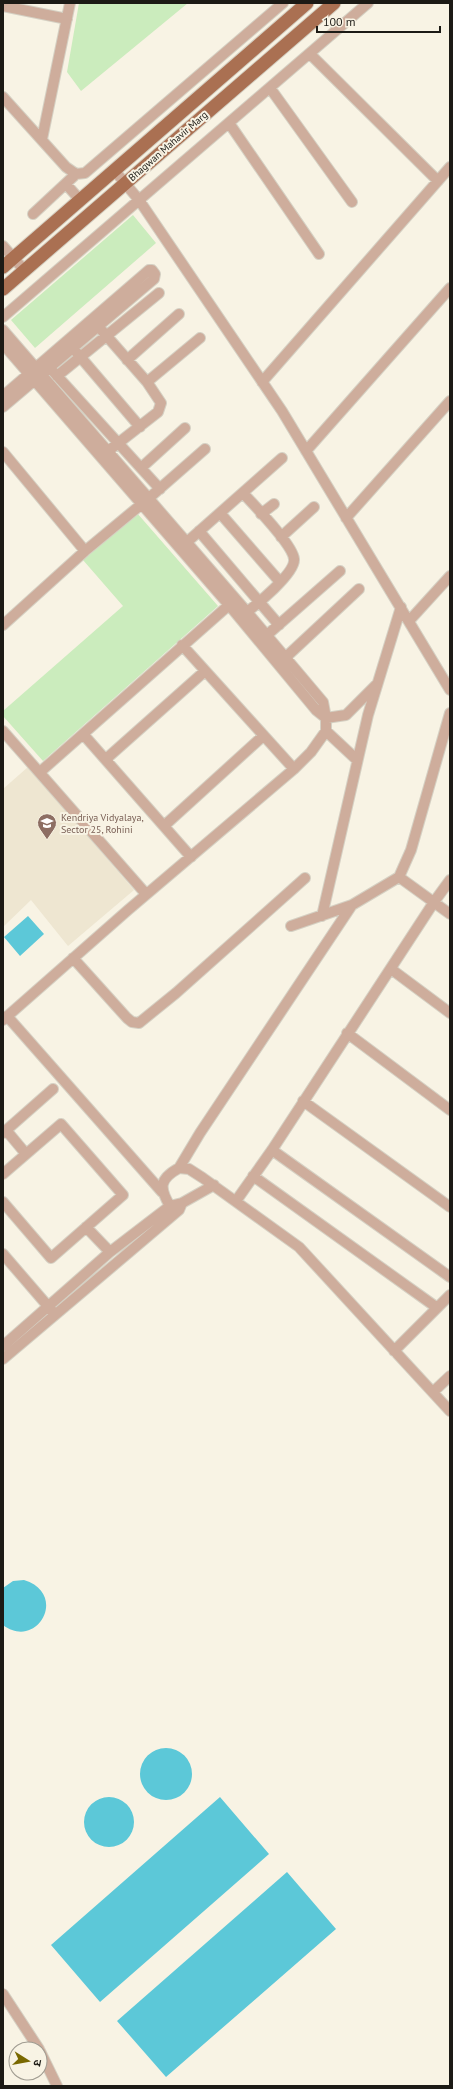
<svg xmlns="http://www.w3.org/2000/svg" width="453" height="2089" font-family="'PT Sans','Noto Sans Devanagari',sans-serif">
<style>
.built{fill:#eee6d1}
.green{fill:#cbecbd}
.water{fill:#5cc8d8}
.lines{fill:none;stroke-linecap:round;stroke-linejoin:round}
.minor-casing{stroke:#d5d0c3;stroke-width:12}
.major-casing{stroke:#d5d0c3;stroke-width:15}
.minor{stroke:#cead9c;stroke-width:10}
.major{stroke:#aa7052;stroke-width:13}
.labels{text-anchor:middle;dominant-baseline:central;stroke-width:4;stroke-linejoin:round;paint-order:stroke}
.street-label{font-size:10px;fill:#1c1a15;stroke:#f8f3e4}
.education-label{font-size:10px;fill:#785e54;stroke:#f8f3e4;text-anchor:start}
</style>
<rect width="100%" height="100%" fill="#f8f3e4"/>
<path class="built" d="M28 767 134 890 68 946 31 900 3 927V789Z"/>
<path class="green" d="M79 3H188L81 91 67 72Z
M133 215 156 243 35 348 11 320Z
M137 513 218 606 43 761 3 716V711L123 606 83 560Z"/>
<path class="water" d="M28 916 44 934 20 956 4 937Z
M24 1580C69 1594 37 1651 3 1625V1588L13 1581Z
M140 1774a26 26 0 1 1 52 0a26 26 0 1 1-52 0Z
M84 1822a25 25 0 1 1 50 0a25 25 0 1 1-50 0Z
M220 1797 269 1854 100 2002 51 1945Z
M287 1872 336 1929 166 2077 117 2021Z"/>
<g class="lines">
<g class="minor-casing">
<path id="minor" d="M3 6 67 19
M310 54 438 181
M270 88 352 202
M3 97 66 167 76 174 85 173 283 3
M229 123 319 254
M42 139 70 3
M114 170 139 200 282 411 450 690
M66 184 80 200
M33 214 76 174
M3 246 25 271
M3 317 368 3
M97 325 147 382 161 403 158 412 103 455
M3 330 247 612 323 702 326 718V731L311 752 294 769 128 910 3 1020
M3 344 229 605 316 710 326 718 346 715 377 684
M77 353 140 427
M127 360 179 314
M49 367 160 489
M57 376 159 293
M147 382 200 338
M262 382 450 167
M3 396 149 270H152L155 274 154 279 3 407
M306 451 450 288
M3 452 85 551
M141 468 185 428
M243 493C254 505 293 545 294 559 296 573 255 606 243 615
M220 513 280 582
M261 514 274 504
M346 518 450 401
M199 531 279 625
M281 537 314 507
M187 542 282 458
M409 621 450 576
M3 625 85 551 149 498 205 449
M267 635 340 571
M182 645 294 769
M286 657 359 589
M3 731 146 894
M326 731 357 760
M83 734 191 857
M106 759 205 671
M40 772 229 605
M165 825 263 736
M399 877 450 914
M322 916 368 715 401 607
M291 926 352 905 399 877 411 850 450 713
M73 958 127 1018 132 1022 139 1023 176 993 305 878
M391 969 450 1013
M7 1016 162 1192
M347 1033 450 1110
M303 1101 450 1207
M6 1130 26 1154
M3 1133 53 1089
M272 1150 450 1277
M179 1168 200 1133 352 905
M3 1174 61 1124 123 1195 51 1258 3 1202
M253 1176 436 1307
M236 1201 272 1150 434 902 450 880
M170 1206C159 1188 159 1179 179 1168L189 1169 203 1178 299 1247 450 1411
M86 1227 110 1252
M3 1254 53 1312
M3 1346 110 1252 170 1206 182 1203 214 1185
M394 1351 450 1295
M3 1359 179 1210 182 1203
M433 1392 450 1376
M3 1994 39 2049
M40 2051 57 2086"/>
</g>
<g class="major-casing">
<path id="major" d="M3 267 307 3
M3 289 334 3"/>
</g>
<use href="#minor" class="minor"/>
<use href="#major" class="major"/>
</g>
<defs>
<g id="school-pin" transform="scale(1)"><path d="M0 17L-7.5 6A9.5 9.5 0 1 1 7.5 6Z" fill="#8d6e63" stroke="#f8f3e4"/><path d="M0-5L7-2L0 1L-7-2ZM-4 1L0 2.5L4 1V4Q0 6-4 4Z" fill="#fff"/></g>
</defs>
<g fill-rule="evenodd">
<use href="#school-pin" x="47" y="823"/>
</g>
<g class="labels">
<g class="street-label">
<text transform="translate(168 146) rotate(-41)">Bhagwan Mahavir Marg</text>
</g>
<g class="education-label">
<text x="61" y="817">Kendriya Vidyalaya,<tspan x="61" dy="12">Sector 25, Rohini</tspan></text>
</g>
</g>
<rect width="453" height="2089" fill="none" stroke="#1c1a15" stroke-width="8"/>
<g transform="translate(28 2061) rotate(101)"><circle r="19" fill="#f8f3e4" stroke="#a09c91"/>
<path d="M0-3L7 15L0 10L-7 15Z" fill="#796800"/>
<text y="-6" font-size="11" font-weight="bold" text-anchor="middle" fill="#1c1a15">उ</text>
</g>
<path d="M317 26v6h123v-6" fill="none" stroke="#1c1a15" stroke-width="2"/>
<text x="323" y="26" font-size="12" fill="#1c1a15" stroke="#f8f3e4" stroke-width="3" paint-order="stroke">100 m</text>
</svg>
